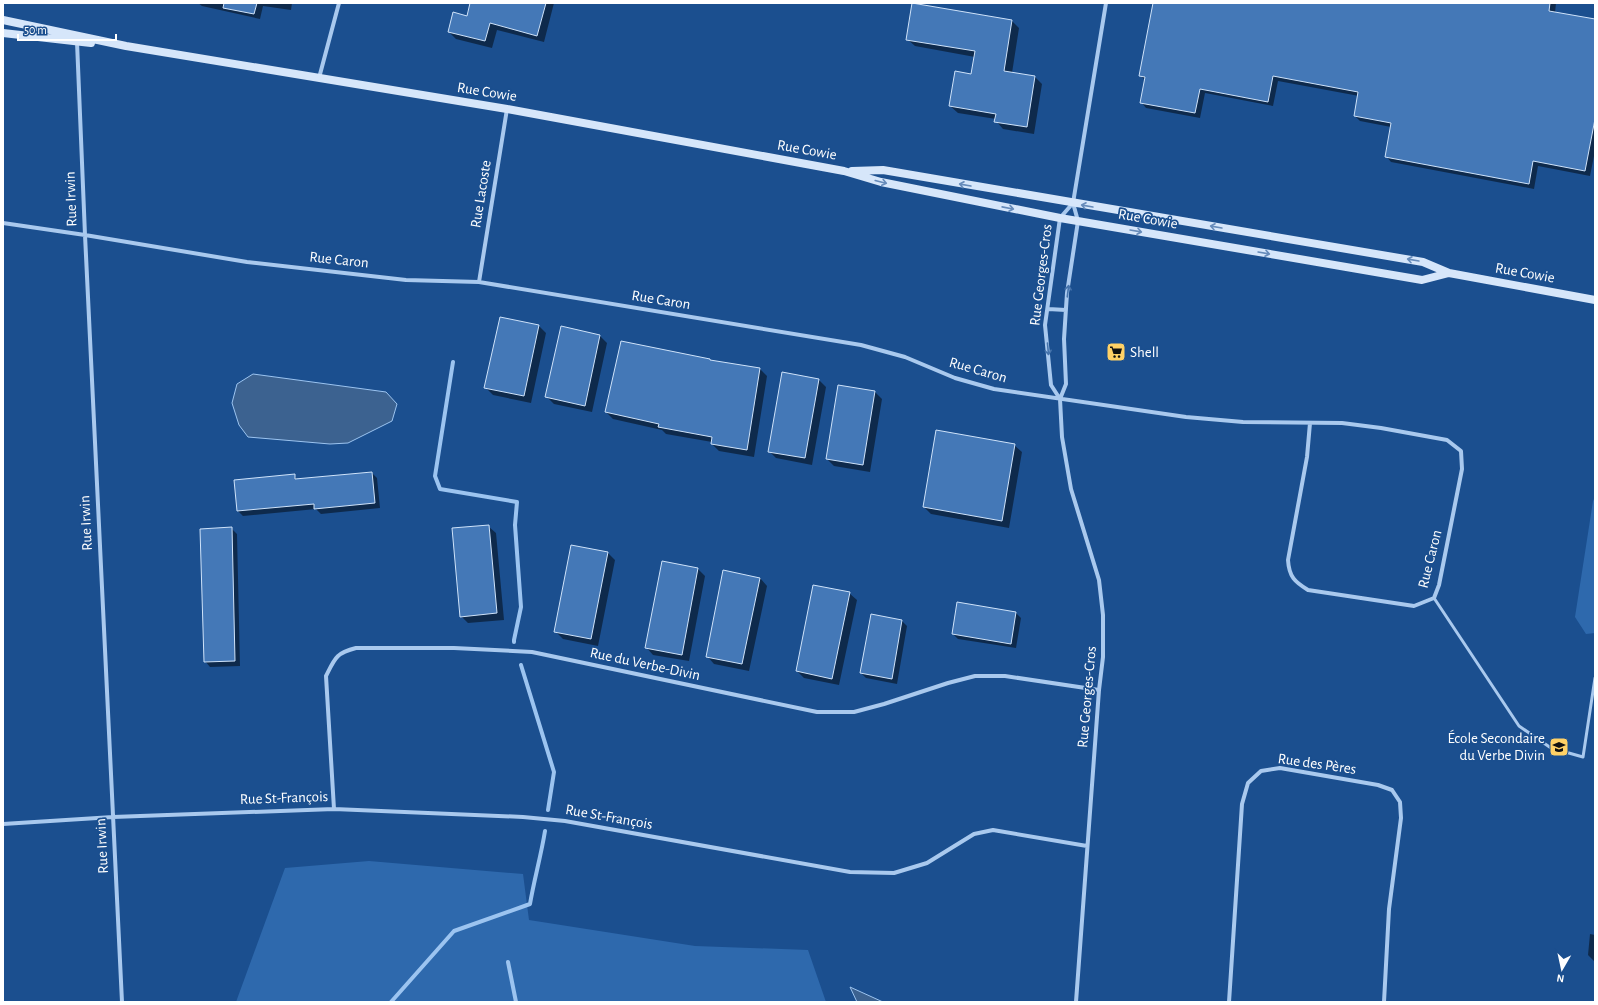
<svg xmlns="http://www.w3.org/2000/svg" width="1598" height="1005" font-family="'Alegreya Sans',sans-serif">
<style>
.green{fill:#2e69ad}
.water{fill:#3c6290;stroke:#9cc4f0}
.shadow{fill:#0007}
.lines{fill:none;stroke-linecap:round;stroke-linejoin:round}
.stream{stroke:#9cc4f0;stroke-width:4}
.building{fill:#4478b7;stroke:#cfe3fa}
.lane{stroke:#a9c9ee;stroke-width:3}
.street{stroke:#a9c9ee;stroke-width:4}
.secondary{stroke:#d6e6fa;stroke-width:8}
.oneway{stroke:#668bba}
.oneway2{stroke:#4674ac}
.labels{text-anchor:middle;dominant-baseline:central;stroke-width:3.5;stroke-linejoin:round;paint-order:stroke}
.street-label{font-size:15px;fill:#fff;stroke:#1b4f8f}
.poi-label{font-size:15px;fill:#fff;stroke:#1b4f8f;text-anchor:start}
</style>
<rect width="100%" height="100%" fill="#1b4f8f"/>
<path class="green" d="M1595 497V633L1586 634 1575 617 1593 501Z
M369 861 523 874 529 920 695 946 808 950 826 1002H236L285 868Z"/>
<path class="water" d="M253 374 386 392 397 404 392 421 348 443 330 444 248 437 239 425 232 403 237 384Z
M850 987 883 1002H857Z"/>
<path class="shadow" d="M198 3H292L291 10 263 6 260 19 202 6Z
M471 3H554L544 42 497 30 492 48 456 39 449 32 467 17Z
M1154 3H1556L1555 13 1595 20V151L1590 176 1538 166 1534 189 1391 162 1386 156 1391 127 1360 121 1355 116 1359 96 1278 81 1273 106 1205 93 1200 118 1146 108 1141 102 1145 80 1140 75Z
M913 4 1012 21 1019 28 1012 73 1035 77 1042 84 1034 134 1003 129 996 121V119L958 113 950 106 972 75 975 57 915 46 907 39Z
M539 326 546 333 531 403 493 395 485 387Z
M562 328 600 336 607 343 592 412 554 404 547 397Z
M711 361 760 369 767 376 754 457 719 451 712 444V442L666 434 662 430 613 419 606 412Z
M819 380 826 387 812 465 776 458 769 451Z
M875 392 882 399 870 472 834 466 827 459Z
M1014 445 1022 452 1009 528 931 514 924 507Z
M372 473 377 478 380 508 321 514 316 509 243 516 238 511 235 481 294 476 298 480Z
M488 526 496 533 504 620 468 623 461 616Z
M231 528 237 534 240 666 210 667 205 661Z
M608 553 615 560 598 646 563 639 555 631Z
M663 562 698 569 705 576 689 661 653 655 646 647Z
M760 578 767 586 749 671 714 664 707 656Z
M849 593 857 600 839 685 804 678 797 671Z
M1016 613 1021 618 1016 648 958 639 953 634Z
M871 616 902 621 907 626 897 684 866 678 861 673Z
M1590 934 1595 935V962L1588 955Z"/>
<g class="lines">
<path class="stream" d="M453 362 435 476 440 489 517 502 515 525 521 607 514 640V642
M521 665 554 772 548 810
M508 962 516 1002
M391 1002 454 931 530 904C534 880 541 856 545 831"/>
</g>
<path class="building" d="M224 3H257L254 14 223 8Z
M470 3H546L537 36 490 23 485 41 448 32 453 12 467 16Z
M912 3 1012 20 1004 71 1035 76 1027 127 994 122 996 114 949 106 955 71 971 74 975 51 906 40Z
M1153 3H1550L1549 11 1595 19V119L1585 171 1533 161 1529 184 1385 157 1391 123 1354 116 1358 92 1273 76 1268 102 1200 89 1195 113 1140 103 1145 77 1139 76Z
M500 317 539 325 524 396 484 388Z
M561 326 600 335 585 406 545 397Z
M621 341 710 359V360L760 368 747 450 711 444 712 437 658 427 659 424 605 412Z
M782 372 819 379 805 458 768 452Z
M838 385 875 391 863 465 826 459Z
M936 430 1015 444 1002 521 923 507Z
M372 472 375 503 314 509V504L237 511 234 480 295 474V479Z
M489 525 497 613 460 617 452 528Z
M232 527 235 661 204 662 200 529Z
M571 545 608 552 591 639 554 632Z
M662 561 698 568 682 655 645 648Z
M723 570 760 578 742 664 706 657Z
M813 585 850 592 832 679 796 671Z
M957 602 1016 612 1011 644 952 634Z
M871 614 902 620 892 679 860 673Z"/>
<g class="lines">
<path class="lane" d="M1434 598 1519 726 1551 748 1583 757 1595 678"/>
<path class="street" d="M77 42 85 235 122 1002
M319 78 339 3
M3 223 85 235 247 262 406 280 479 282 861 345 905 357 955 378 994 389 1186 417 1243 422 1342 423 1381 428 1447 440 1461 451 1462 469 1439 585 1434 598 1414 606 1308 590C1295 582 1289 577 1288 560L1307 457 1310 423
M479 282 507 109
M1048 309 1066 310
M1060 399 1051 385 1045 325 1060 218 1073 203
M334 809 326 676C335 658 336 653 356 648H454L532 652 817 712H854L884 704 948 683 975 676H1005L1099 690
M3 824 113 817 334 809 523 817 565 821 850 872 894 873 927 863 974 834 993 830 1087 846
M1076 1002 1099 690 1103 657V615L1099 580 1071 489 1062 437 1060 399 1066 384 1064 339 1067 293 1078 221 1073 203 1106 3
M1229 1002 1242 804 1248 783 1261 771 1280 768 1378 785 1392 790 1400 802 1401 818 1389 909 1384 1002"/>
<path class="secondary" d="M3 20 126 46 507 109 844 171 881 182 1060 218 1422 280 1449 273
M3 33 91 43
M852 171 883 170 1423 262 1449 273 1595 300"/>
</g>
<defs><path id="oneway-shaft" d="M-6 0H5M1.5-3L5.5 0L1.5 3" fill="none" stroke-width="1.6" stroke-linecap="round" stroke-linejoin="round"/></defs>
<g class="oneway">
<use href="#oneway-shaft" transform="translate(881 182) rotate(14)"/>
<use href="#oneway-shaft" transform="translate(965 185) rotate(-170)"/>
<use href="#oneway-shaft" transform="translate(1087 206) rotate(-170)"/>
<use href="#oneway-shaft" transform="translate(1008 208) rotate(11)"/>
<use href="#oneway-shaft" transform="translate(1216 227) rotate(-170)"/>
<use href="#oneway-shaft" transform="translate(1136 231) rotate(10)"/>
<use href="#oneway-shaft" transform="translate(1264 253) rotate(10)"/>
<use href="#oneway-shaft" transform="translate(1413 260) rotate(-170)"/>
</g>
<g class="oneway2">
<use href="#oneway-shaft" transform="translate(1068 291) rotate(-83)"/>
<use href="#oneway-shaft" transform="translate(1048 349) rotate(85)"/>
</g>
<defs>
<g id="supermarket-square" transform="scale(1)"><rect x="-9" y="-9" width="18" height="18" rx="4" fill="#ffd166" stroke="#1b4f8f"/><path d="M-6-5.5h2.5l.6 2H6L4.5 2H-2.5L-4.4-4H-6ZM-1.5 3.2a1.3 1.3 0 1 0 .1 0ZM3 3.2a1.3 1.3 0 1 0 .1 0Z" fill="#111"/></g>
<g id="school-square" transform="scale(1)"><rect x="-9" y="-9" width="18" height="18" rx="4" fill="#ffd166" stroke="#1b4f8f"/><path d="M0-5L7-2L0 1L-7-2ZM-4 1L0 2.5L4 1V4Q0 6-4 4Z" fill="#111"/></g>
</defs>
<g fill-rule="evenodd">
<use href="#supermarket-square" x="1116" y="352"/>
<use href="#school-square" x="1559" y="747"/>
</g>
<g class="labels">
<g class="street-label">
<text transform="translate(487 92) rotate(9)">Rue Cowie</text>
<text transform="translate(807 150) rotate(10)">Rue Cowie</text>
<text transform="translate(481 194) rotate(-81)">Rue Lacoste</text>
<text transform="translate(71 199) rotate(-92)">Rue Irwin</text>
<text transform="translate(1148 219) rotate(10)">Rue Cowie</text>
<text transform="translate(339 260) rotate(6)">Rue Caron</text>
<text transform="translate(1525 273) rotate(10)">Rue Cowie</text>
<text transform="translate(1041 275) rotate(-83)">Rue Georges-Cros</text>
<text transform="translate(661 300) rotate(9)">Rue Caron</text>
<text transform="translate(978 370) rotate(16)">Rue Caron</text>
<text transform="translate(86 523) rotate(-93)">Rue Irwin</text>
<text transform="translate(1430 559) rotate(-76)">Rue Caron</text>
<text transform="translate(645 664) rotate(12)">Rue du Verbe-Divin</text>
<text transform="translate(1087 697) rotate(-85)">Rue Georges-Cros</text>
<text transform="translate(1317 764) rotate(8)">Rue des Pères</text>
<text transform="translate(284 798) rotate(-2)">Rue St-François</text>
<text transform="translate(609 817) rotate(10)">Rue St-François</text>
<text transform="translate(102 846) rotate(-93)">Rue Irwin</text>
</g>
<g class="poi-label">
<text x="1130" y="352">Shell</text>
<text x="1545" y="738" text-anchor="end">École Secondaire<tspan x="1545" dy="17">du Verbe Divin</tspan></text>
</g>
</g>
<rect width="1598" height="1005" fill="none" stroke="#ffffff" stroke-width="8"/>
<g transform="translate(1562 969) rotate(189)" stroke="#1b4f8f" stroke-width="3" paint-order="stroke">
<path d="M0-3L7 15L0 10L-7 15Z" fill="#ffffff"/>
<text y="-6" font-size="11" font-weight="bold" text-anchor="middle" fill="#ffffff">N</text>
</g>
<path d="M18 34v6h98v-6" fill="none" stroke="#ffffff" stroke-width="2"/>
<text x="24" y="34" font-size="12" fill="#ffffff" stroke="#1b4f8f" stroke-width="3" paint-order="stroke">50 m</text>
</svg>
